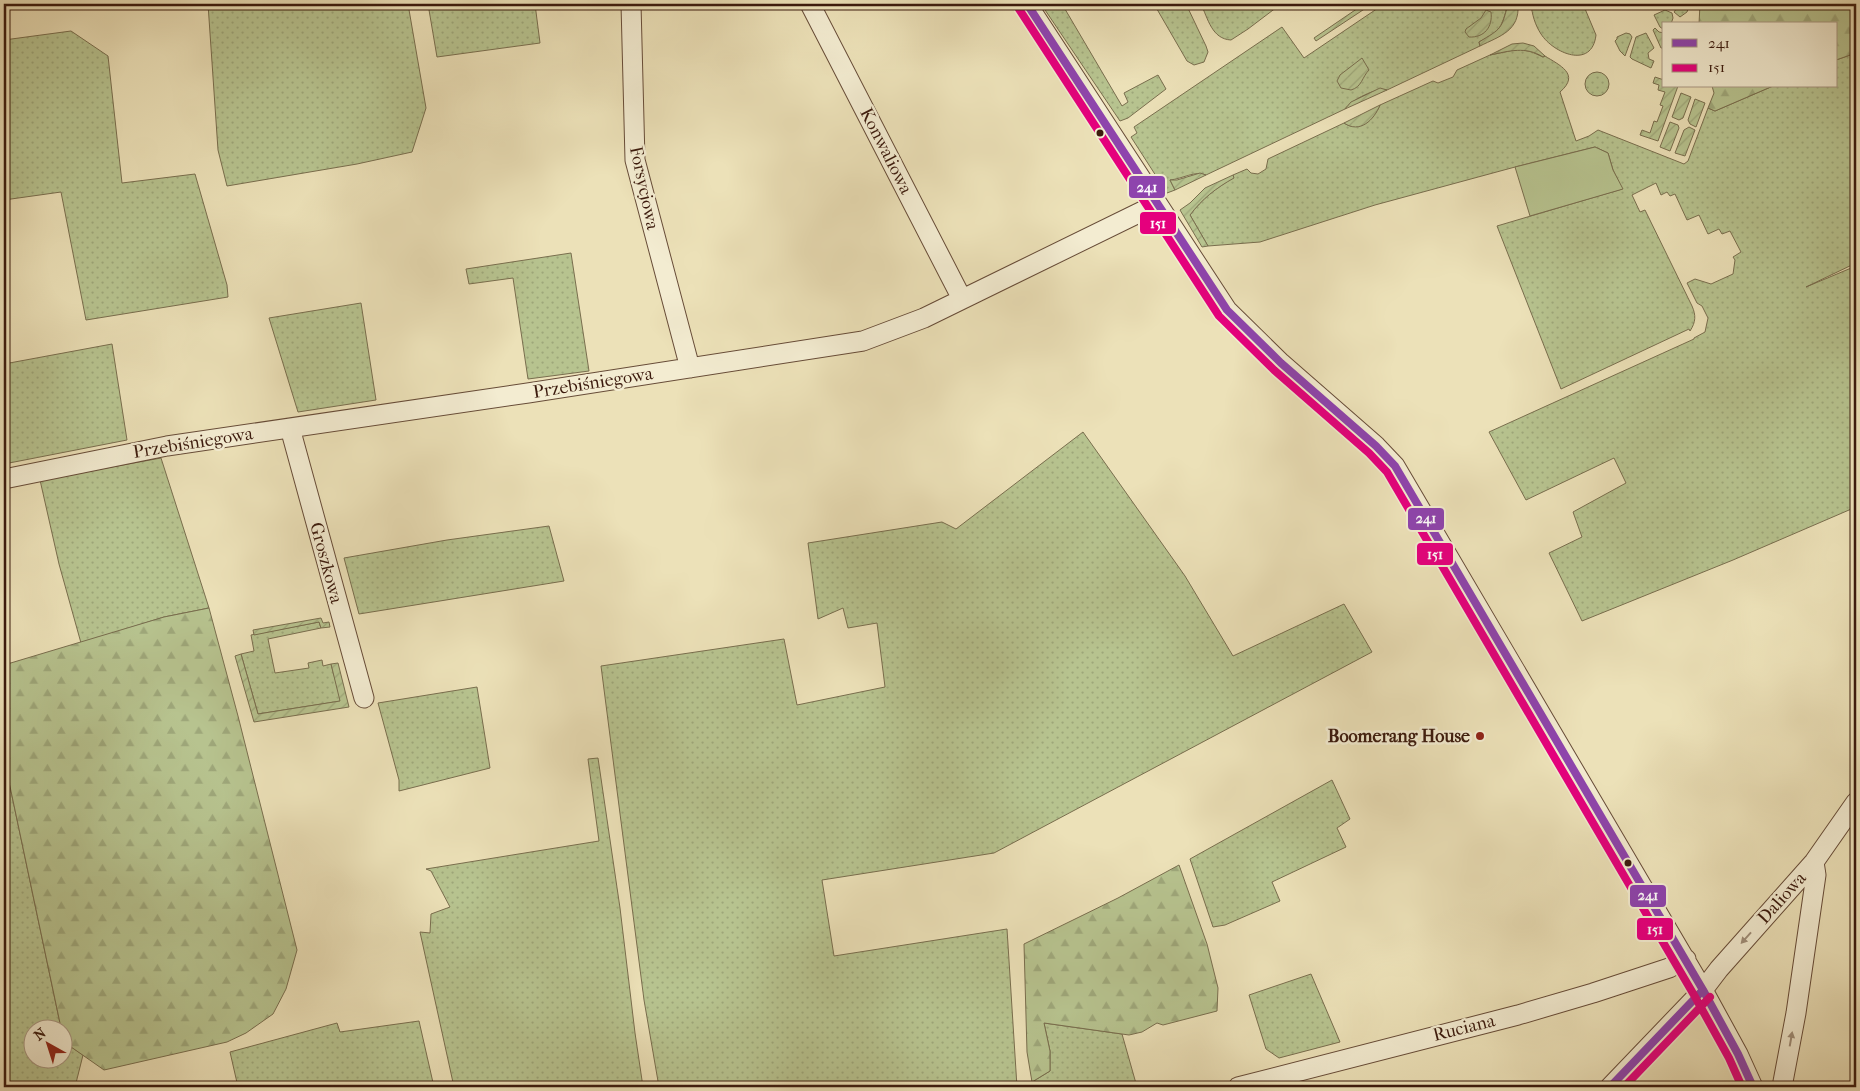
<svg xmlns="http://www.w3.org/2000/svg" width="1860" height="1091" font-family="'IM FELL French Canon',serif">
<style>
.grass{fill:url(#grass-dots);stroke:#796e4e}
.forest{fill:url(#forest-firs);stroke:#796e4e}
.park{fill:#b7c38f;stroke:#796e4e}
.garden{fill:url(#garden-furrows);stroke:#796e4e}
.lines{fill:none;stroke-linecap:round;stroke-linejoin:round}
.minor-casing{stroke:#674c38;stroke-width:21}
.minor{stroke:#f3ecd1;stroke-width:19}
.bus-1-casing{stroke:#f3ecd1;stroke-width:11}
.bus-2-casing{stroke:#f3ecd1;stroke-width:11}
.bus-1{stroke:#8e44ad;stroke-width:8}
.bus-2{stroke:#e5007d;stroke-width:8}
.oneway{fill:#a08e79}
.bus-dot{fill:#3b1a0d;stroke:#f3ecd1;stroke-width:2}
.poi-dot{fill:#8f2418;stroke:#f3ecd1;stroke-width:2}
.labels{text-anchor:middle;dominant-baseline:central;stroke-width:5;stroke-linejoin:round;paint-order:stroke}
.street-label{font-size:18px;fill:#3b1a0d;stroke:#f3ecd1}
.poi-label{font-size:18px;font-weight:bold;fill:#3b1a0d;stroke:#f3ecd1;text-anchor:end}
.line-badge{stroke:#f3ecd1;stroke-width:2}
.badge-label{font-size:14px;text-anchor:middle;font-weight:bold;fill:#fff}
</style>
<defs>
<pattern id="grass-dots" width="8" height="8" patternUnits="userSpaceOnUse" patternTransform="scale(1.25)"><rect width="8" height="8" fill="#b7c38f"/><path d="M2 2h.1M6 6h.1" fill="none" stroke="#9ea77a" stroke-width="1.8" stroke-linecap="round"/></pattern>
<pattern id="forest-firs" width="22" height="20" patternUnits="userSpaceOnUse" patternTransform="scale(1.25)"><rect width="22" height="20" fill="#b7c38f"/><path d="M5 1l3.5 6h-7zM16 11l3.5 6h-7z" fill="#9ea77a"/></pattern>
<pattern id="garden-furrows" width="10" height="10" patternUnits="userSpaceOnUse" patternTransform="scale(1.25)"><rect width="10" height="10" fill="#b7c38f"/><path d="M-1 1l2-2M0 10L10 0M9 11l2-2" fill="none" stroke="#9ea77a"/></pattern>
</defs>
<rect width="100%" height="100%" fill="#ece1b8"/>
<filter id="stains"><feTurbulence type="fractalNoise" baseFrequency=".004" numOctaves="4"/><feColorMatrix values="0 0 0 0 .2 0 0 0 0 .09 0 0 0 0 .02 0 0 0 .5 -.17"/></filter>
<radialGradient id="worn" r=".72"><stop offset=".6" stop-color="#630" stop-opacity="0"/><stop offset="1" stop-color="#630" stop-opacity=".3"/></radialGradient>
<path class="grass" d="M208 4H408L426 108 412 152 357 164 227 186 218 150Z
M428 4H535L540 43 437 57Z
M1041 4H1062L1122 106 1128 102 1124 93 1158 75 1166 89 1128 118 1120 121Z
M1154 4H1186L1206 46 1208 52 1204 62 1194 65 1187 61Z
M1201 4H1281L1248 29 1231 40C1212 39 1208 19 1201 4Z
M1384 4H1508C1501 28 1502 30 1479 42L1480 46 1387 90C1377 87 1351 100 1345 109L1206 175C1196 170 1182 179 1170 180L1175 190 1167 193 1131 137 1137 133 1134 127 1282 27 1304 58Z
M1531 4H1583L1596 35C1592 70 1553 53 1541 34 1535 25 1532 14 1531 4Z
M1676 4H1690L1687 12 1680 17 1674 12 1677 8Z
M1665 10 1672 13 1673 18 1671 24H1664L1663 29 1660 27 1654 15Z
M71 31 108 56 122 183 195 174 227 285 228 297 86 320 61 192 4 200V40Z
M1626 33 1630 34 1632 37 1625 56 1620 51 1615 41 1617 39V37Z
M1646 33 1654 48 1648 53 1649 59 1654 61 1651 68 1632 59 1630 57 1636 37Z
M1519 49 1532 52 1543 57 1545 56C1559 65 1581 74 1560 92L1576 141 1589 136 1598 130 1684 164 1688 161 1708 108 1715 111 1773 86H1836V60L1856 53V263L1806 287 1856 266V396L1855 398 1856 404V507L1733 560 1582 621 1549 553 1582 537 1573 512 1626 483 1614 458 1526 500 1489 432 1694 339V338L1705 332 1708 318 1702 306 1697 303 1687 283 1695 279 1711 284 1733 274 1735 260 1733 257 1741 252 1730 231 1722 234 1719 229 1708 234 1699 215 1687 220 1675 194 1670 196 1667 192 1661 195 1656 183 1632 195 1640 212 1645 210 1692 306C1696 315 1696 322 1690 331L1689 329 1561 389 1497 226 1622 189 1613 170 1608 153 1595 147 1515 167 1375 205 1260 242 1208 246 1190 215C1202 199 1216 188 1233 178V175L1247 169 1251 173 1258 174 1266 169 1268 159 1344 123C1359 133 1374 119 1380 105L1433 81 1438 83 1453 77 1457 70 1490 55Z
M1585 84a12 12 0 1 1 24 0a12 12 0 1 1-24 0Z
M571 253 589 371 528 379 513 278 469 284 466 269Z
M361 303 376 400 298 412 269 318Z
M112 344 127 440 4 464V364Z
M1083 432 1185 576 1233 656 1344 604 1372 652 994 853 822 880 834 956 1007 929 1017 1087H659L644 1000 601 666 784 639 797 705 885 687 877 623 848 628 843 608 818 619 808 543 942 522 956 529Z
M161 458 209 608 164 617 81 643 59 564 40 480Z
M549 526 564 581 359 614 344 558 447 540Z
M319 622 321 628 268 639 275 673 309 668 308 663 322 660 323 666 331 664 341 701 258 714 241 654 254 651 251 635Z
M477 687 490 768 399 791V780L378 703Z
M4 758 61 1028H32V1058H62L63 1035 64 1042 83 1055 75 1087H4Z
M598 758 620 908 635 1033 643 1087H454L420 932 430 933 431 914 450 907 431 871 426 869 599 841 588 759Z
M1332 780 1350 819 1337 828 1346 847 1272 882 1280 901 1225 925 1213 927 1190 859Z
M1311 974 1340 1042 1279 1058 1266 1049 1249 995Z
M419 1021 434 1087H238L230 1052 337 1023 340 1032Z
M1044 1023 1122 1034 1137 1087H1034L1032 1082 1050 1071V1051Z"/>
<path class="forest" d="M1700 4H1856V53L1836 60V24H1699Z
M1712 86H1773L1715 111 1708 108 1714 93Z
M209 608 238 716 297 950 286 989 273 1014 246 1033 227 1042 104 1070 64 1042 4 758V665L164 617Z
M1179 865 1207 944 1218 988 1217 1011 1163 1025 1157 1023 1142 1032 1129 1035 1044 1023 1050 1051V1071L1032 1082 1027 1052 1024 944 1118 898Z"/>
<path class="park" d="M1595 147 1608 153 1613 170 1623 189 1530 216 1515 167Z"/>
<path class="garden" d="M1364 4H1372L1316 41 1314 38Z
M1508 4H1518C1520 31 1500 36 1480 46L1479 42C1502 28 1501 30 1508 4Z
M1486 10 1491 12C1493 27 1484 38 1469 37L1465 32 1466 29 1481 18Z
M1655 28 1659 32 1664 33V48H1661L1653 30Z
M1523 43 1534 46 1545 56 1543 57C1526 46 1509 51 1490 55L1512 44Z
M1362 58 1369 70C1362 77 1362 87 1351 90L1341 88 1337 81 1340 75Z
M1655 77 1664 80V86H1678L1658 141 1640 135 1642 130 1650 133 1654 121 1657 122 1663 106 1660 105 1665 92 1658 90 1659 85 1653 83Z
M1380 88 1387 90 1345 109 1351 102Z
M1681 93 1691 97 1683 118 1679 120 1672 117Z
M1695 99 1705 103 1696 127 1690 124 1688 120Z
M1380 105C1374 120 1360 134 1344 123Z
M1670 122 1678 125 1679 128 1670 151 1660 147Z
M1689 127 1695 130 1685 156 1675 153 1684 130Z
M1200 173 1206 175 1175 190 1170 180H1177Z
M1233 175 1234 178C1216 188 1202 199 1190 215L1208 246 1202 247 1180 210 1190 203 1205 188Z
M321 618 323 623 329 622 330 627 321 628 319 622 254 635 253 630Z
M241 654 258 714 340 701 331 664 338 663 349 707 254 722 235 656Z"/>
<g class="lines">
<g class="minor-casing">
<path id="minor" d="M631 4 635 160 690 368
M810 4 962 299
M1027 4 1227 310 1281 363 1376 446 1395 466 1703 990 1738 1054 1753 1087
M290 428 364 698
M4 479 167 446 528 393 863 341 924 318 1157 204
M1238 1087 1518 1015 1593 993 1669 968 1686 959
M1610 1087 1703 990 1719 969 1814 862 1856 802
M1782 1087 1796 1013 1816 875 1814 862"/>
</g>
<use href="#minor" class="minor"/>
<g class="bus-1-casing">
<path id="bus-1" d="M1027 4 1227 310 1281 363 1376 446 1395 466 1703 990 1738 1054 1753 1087
M1610 1087 1703 990"/>
</g>
<g class="bus-2-casing">
<path id="bus-2" d="M1019 9 1219 316 1274 370 1369 453 1387 472 1694 995 1729 1058 1742 1087
M1624 1087 1710 997"/>
</g>
<use href="#bus-1" class="bus-1"/>
<use href="#bus-2" class="bus-2"/>
</g>
<defs><path id="oneway-solid" d="M-6-.8H1V-3.2L6.5 0L1 3.2V.8H-6Z" transform="scale(1.25)"/></defs>
<g class="oneway">
<use href="#oneway-solid" transform="translate(1746 938) rotate(132)"/>
<use href="#oneway-solid" transform="translate(1791 1039) rotate(-80)"/>
</g>
<g class="bus-dot">
<circle cx="1100" cy="133" r="4.5"/>
<circle cx="1628" cy="863" r="4.5"/>
</g>
<circle class="poi-dot" cx="1480" cy="736" r="5"/>
<g class="labels">
<g class="street-label">
<text transform="translate(886 151) rotate(63)">Konwaliowa</text>
<text transform="translate(644 188) rotate(78)">Forsycjowa</text>
<text transform="translate(593 383) rotate(-9)">Przebiśniegowa</text>
<text transform="translate(193 443) rotate(-9)">Przebiśniegowa</text>
<text transform="translate(326 563) rotate(75)">Groszkowa</text>
<text transform="translate(1782 898) rotate(-48)">Daliowa</text>
<text transform="translate(1464 1028) rotate(-14)">Ruciana</text>
</g>
<g class="poi-label">
<text x="1470" y="736">Boomerang House</text>
</g>
</g>
<g class="line-badge">
<rect x="1128" y="175" width="38" height="24" rx="5" fill="#8e44ad"/>
<rect x="1139" y="211" width="38" height="24" rx="5" fill="#e5007d"/>
<rect x="1407" y="507" width="38" height="24" rx="5" fill="#8e44ad"/>
<rect x="1416" y="542" width="38" height="24" rx="5" fill="#e5007d"/>
<rect x="1629" y="884" width="38" height="24" rx="5" fill="#8e44ad"/>
<rect x="1636" y="917" width="38" height="24" rx="5" fill="#e5007d"/>
</g>
<g class="badge-label">
<text x="1147" y="192">241</text>
<text x="1158" y="228">151</text>
<text x="1426" y="523">241</text>
<text x="1435" y="559">151</text>
<text x="1648" y="900">241</text>
<text x="1655" y="934">151</text>
</g>
<rect width="1860" height="1091" fill="none" stroke="#ece1b8" stroke-width="20"/>
<rect x="5" y="5" width="1850" height="1081" fill="none" stroke="#3b1a0d" stroke-width="2.5"/>
<rect x="10" y="10" width="1840" height="1071" fill="none" stroke="#3b1a0d"/>
<rect x="1662" y="22" width="175" height="65" fill="#f3ecd1" stroke="#a99883"/>
<rect x="1672" y="39" width="25" height="8" fill="#8e44ad" stroke="#a99883"/>
<text x="1708" y="48" font-size="15" fill="#3b1a0d">241</text>
<rect x="1672" y="64" width="25" height="8" fill="#e5007d" stroke="#a99883"/>
<text x="1708" y="72" font-size="15" fill="#3b1a0d">151</text>
<g transform="translate(48 1044) rotate(321)"><circle r="24" fill="#f3ecd1" stroke="#a99883"/>
<path d="M0-4L9 19L0 12L-9 19Z" fill="#8f2418"/>
<text y="-8" font-size="14" font-weight="bold" text-anchor="middle" fill="#3b1a0d">N</text>
</g>
<rect width="100%" height="100%" filter="url(#stains)"/>
<rect width="100%" height="100%" fill="url(#worn)"/>
</svg>
